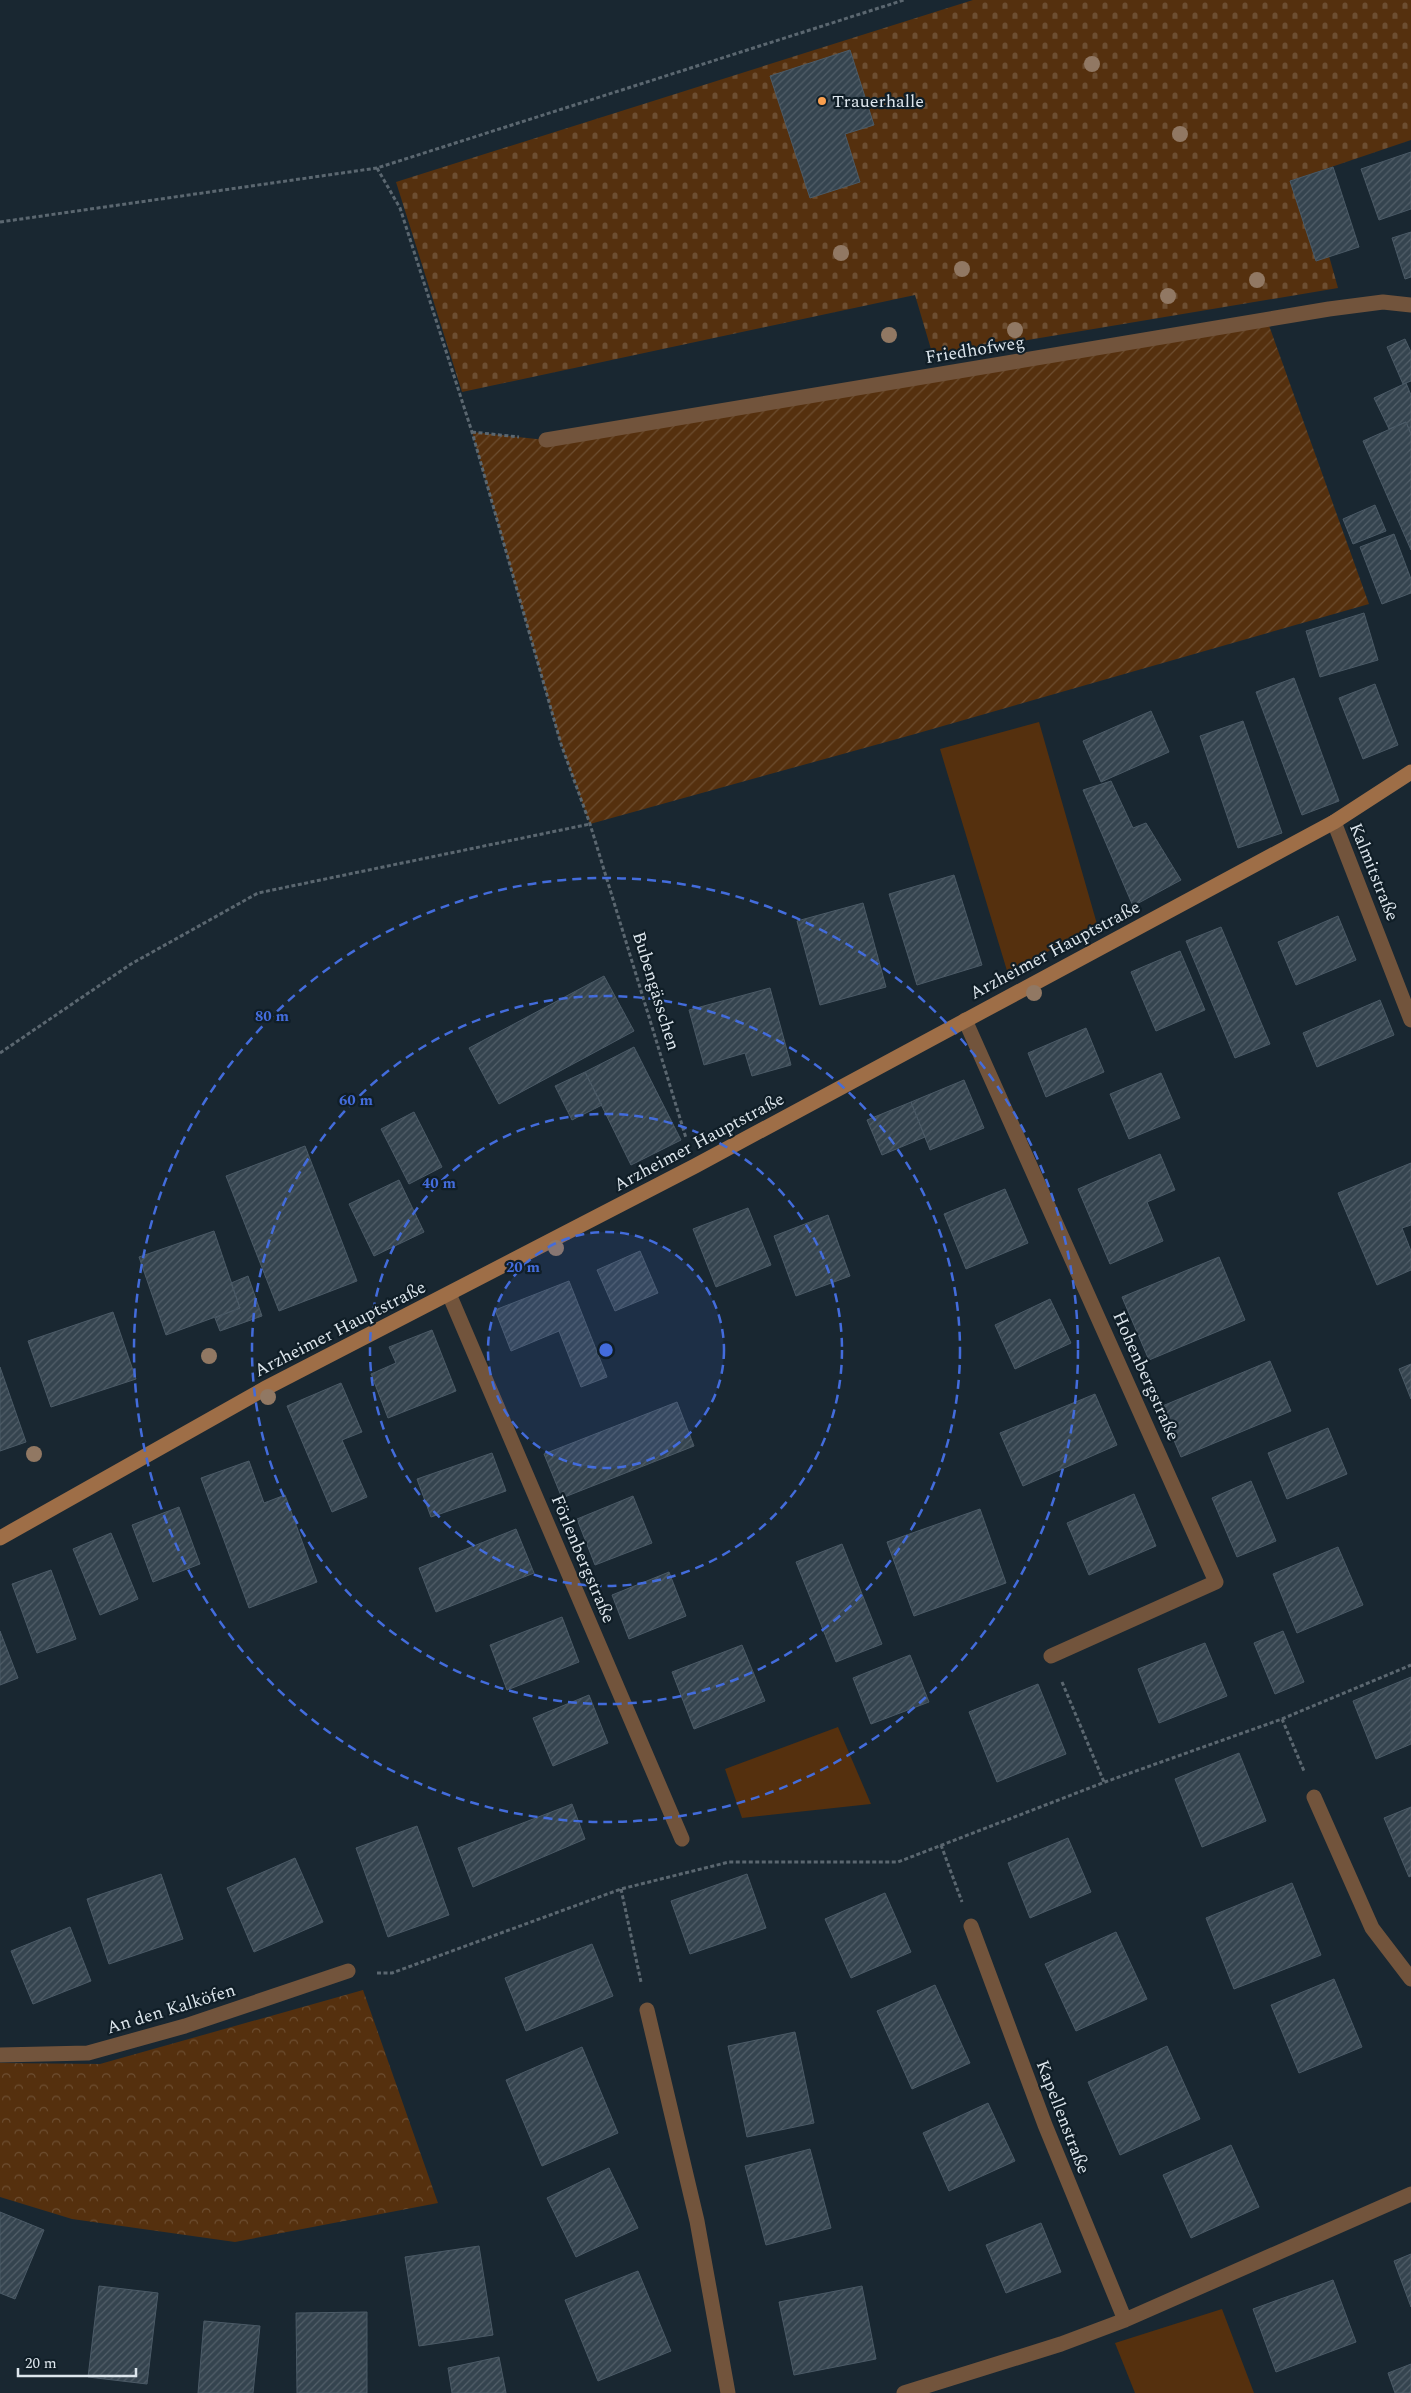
<svg xmlns="http://www.w3.org/2000/svg" width="1411" height="2393" font-family="Spectral,serif">
<style>
.green{fill:#55300e}
.forest{fill:url(#forest-crowns)}
.cemetery{fill:url(#cemetery-stones)}
.garden{fill:url(#garden-furrows)}
.building{fill:url(#building-hatch);stroke:#4b5a66}
.lines{fill:none;stroke-linecap:round;stroke-linejoin:round}
.path{stroke:#5b6770;stroke-width:3;stroke-dasharray:4 2.5;stroke-linecap:butt}
.street{stroke:#72543c;stroke-width:15}
.secondary{stroke:#9e6e47;stroke-width:15}
.tree{fill:#917863}
.ring{fill:none;stroke:#436cdc;stroke-width:2.5;stroke-dasharray:9 6}
.poi-dot{fill:#fa9f4e;stroke:#101e27;stroke-width:2}
.labels{text-anchor:middle;dominant-baseline:central;stroke-width:4.5;stroke-linejoin:round;paint-order:stroke}
.poi-label{font-size:18px;fill:#dde6ed;stroke:#101e27;text-anchor:start}
.street-label{font-size:18px;fill:#dde6ed;stroke:#101e27}
.centre{fill:#436cdc;stroke:#101e27;stroke-width:2.5}
.ring-label{font-size:15px;text-anchor:middle;font-weight:bold;fill:#436cdc;stroke:#101e27;stroke-width:4.5;stroke-linejoin:round;paint-order:stroke}
</style>
<defs>
<pattern id="forest-crowns" width="20" height="18" patternUnits="userSpaceOnUse" patternTransform="scale(1.25)"><rect width="20" height="18" fill="#55300e"/><path d="M2 6a3 3 0 1 1 6 0M12 15a3 3 0 1 1 6 0" fill="none" stroke="#6d4e31"/></pattern>
<pattern id="cemetery-stones" width="16" height="16" patternUnits="userSpaceOnUse" patternTransform="scale(1.25)"><rect width="16" height="16" fill="#55300e"/><path d="M2 7V4a2 2 0 0 1 4 0v3zM10 15v-3a2 2 0 0 1 4 0v3z" fill="#6d4e31"/></pattern>
<pattern id="garden-furrows" width="10" height="10" patternUnits="userSpaceOnUse" patternTransform="scale(1.25)"><rect width="10" height="10" fill="#55300e"/><path d="M-1 1l2-2M0 10L10 0M9 11l2-2" fill="none" stroke="#6d4e31"/></pattern>
<pattern id="building-hatch" width="6" height="6" patternUnits="userSpaceOnUse" patternTransform="scale(1.25)"><rect width="6" height="6" fill="#35444f"/><path d="M-1 1l2-2M0 6l6-6M5 7l2-2" fill="none" stroke="#525f69"/></pattern>
</defs>
<rect width="100%" height="100%" fill="#192731"/>
<path class="green" d="M1039 722 1097 924 1008 974 940 749Z
M838 1727 871 1804 742 1818 725 1769Z
M1222 2309 1254 2393H1135L1115 2343Z"/>
<path class="forest" d="M363 1990 438 2203 235 2242 72 2219 0 2197V2063L100 2064Z"/>
<path class="cemetery" d="M973 0H1411V140L1290 181 1316 261 1329 256 1338 288 933 356 915 295 462 392 396 182Z"/>
<path class="garden" d="M1267 320 1369 604 915 734 590 824 561 744 472 432 546 440Z"/>
<path class="building" d="M850 50 874 125 845 134 860 182 810 198 770 76Z
M1411 152V209L1379 220 1361 169Z
M1333 167 1359 247 1316 261 1290 181Z
M1411 232V277L1405 279 1392 238Z
M1405 339 1411 352V381L1403 384 1387 347Z
M1406 383 1411 395V434L1406 422 1389 429 1374 398Z
M1406 422 1411 434V550L1363 441Z
M1375 505 1386 531 1353 544 1343 519Z
M1394 534 1411 579V593L1382 604 1360 547Z
M1364 613 1378 660 1320 677 1306 631Z
M1294 678 1339 801 1302 815 1256 692Z
M1375 684 1398 745 1363 759 1339 698Z
M1151 711 1169 752 1101 782 1083 741Z
M1243 721 1282 833 1238 848 1200 736Z
M1111 781 1133 828 1146 823 1181 880 1133 906 1083 790Z
M954 875 982 965 917 985 889 894Z
M863 903 886 987 820 1005 797 921Z
M1338 916 1356 960 1296 985 1278 942Z
M1221 927 1270 1044 1235 1058 1186 941Z
M1180 951 1205 1010 1156 1031 1131 972Z
M604 976 634 1031 499 1104 469 1048Z
M770 988 791 1065 752 1076 745 1053 704 1065 689 1010Z
M1380 1000 1394 1035 1317 1067 1303 1033Z
M1086 1028 1104 1072 1046 1097 1028 1053Z
M634 1047 681 1140 631 1165 585 1072Z
M585 1072 602 1105 572 1120 555 1086Z
M1161 1073 1180 1118 1129 1139 1110 1094Z
M964 1080 984 1128 930 1150 911 1102Z
M911 1102 925 1137 882 1155 867 1120Z
M414 1112 442 1167 409 1184 381 1129Z
M305 1146 357 1281 279 1311 226 1176Z
M1160 1154 1175 1190 1147 1202 1163 1241 1110 1264 1078 1189Z
M1411 1163V1225L1402 1228 1411 1251V1270L1377 1285 1338 1193Z
M399 1180 424 1232 374 1256 349 1204Z
M1005 1189 1028 1243 966 1269 944 1214Z
M748 1208 771 1265 716 1287 693 1229Z
M828 1215 850 1276 796 1296 774 1236Z
M214 1231 240 1308 166 1335 139 1257Z
M640 1251 658 1293 615 1311 597 1270Z
M1219 1257 1245 1320 1149 1360 1122 1297Z
M248 1276 262 1316 220 1331 215 1318 240 1308 231 1283Z
M569 1281 607 1377 581 1387 559 1331 511 1351 495 1310Z
M1050 1299 1071 1343 1015 1369 995 1325Z
M113 1312 136 1379 51 1407 28 1341Z
M432 1330 456 1391 388 1418 371 1374 396 1363 389 1347Z
M1270 1361 1291 1411 1181 1457 1160 1407Z
M1411 1364V1399L1399 1369Z
M0 1367 26 1442 0 1451Z
M341 1383 362 1432 342 1440 367 1497 332 1512 287 1406Z
M1095 1394 1117 1445 1023 1486 1000 1433Z
M677 1402 694 1446 562 1498 544 1454Z
M1328 1428 1347 1474 1287 1499 1268 1453Z
M492 1453 506 1491 431 1517 417 1479Z
M249 1461 264 1503 285 1495 317 1582 249 1608 201 1478Z
M1251 1481 1276 1541 1237 1557 1212 1498Z
M1134 1494 1156 1546 1089 1575 1067 1523Z
M633 1496 652 1543 595 1565 577 1519Z
M179 1507 200 1564 153 1582 132 1525Z
M980 1509 1006 1583 914 1616 887 1542Z
M516 1529 534 1573 436 1612 419 1568Z
M111 1533 138 1599 100 1615 73 1549Z
M842 1544 882 1644 836 1662 796 1562Z
M1338 1547 1363 1605 1297 1633 1273 1574Z
M51 1570 76 1639 37 1653 12 1584Z
M669 1572 686 1616 629 1639 612 1595Z
M562 1617 579 1662 507 1690 490 1645Z
M0 1631 18 1678 0 1685Z
M1283 1631 1304 1682 1275 1694 1254 1643Z
M1205 1643 1227 1696 1159 1723 1138 1669Z
M742 1645 765 1701 694 1729 672 1672Z
M910 1655 929 1702 871 1724 853 1678Z
M1411 1677V1744L1376 1759 1353 1701Z
M1038 1684 1066 1754 997 1782 969 1712Z
M589 1695 608 1743 553 1766 533 1718Z
M1239 1753 1266 1821 1202 1847 1175 1779Z
M572 1804 585 1839 473 1887 458 1848Z
M1411 1807V1876L1409 1877 1384 1818Z
M417 1826 449 1915 388 1937 356 1848Z
M1068 1838 1091 1892 1030 1918 1008 1863Z
M295 1858 323 1922 254 1952 227 1888Z
M161 1874 183 1939 109 1964 87 1899Z
M747 1874 766 1928 690 1954 671 1901Z
M1292 1883 1321 1955 1234 1989 1206 1918Z
M885 1893 911 1952 851 1978 825 1919Z
M70 1927 91 1981 33 2004 11 1951Z
M1116 1932 1147 1999 1076 2031 1045 1964Z
M592 1944 613 1996 526 2031 505 1978Z
M1334 1979 1362 2047 1299 2073 1271 2005Z
M935 1985 970 2063 912 2089 877 2011Z
M795 2032 814 2123 747 2137 728 2046Z
M1167 2046 1200 2119 1120 2155 1088 2082Z
M582 2047 618 2133 542 2166 506 2080Z
M988 2103 1015 2161 949 2191 923 2133Z
M1231 2145 1259 2207 1191 2238 1163 2175Z
M810 2149 831 2228 766 2245 745 2166Z
M609 2168 638 2228 576 2257 547 2198Z
M0 2212 44 2230 15 2299 0 2293Z
M1041 2223 1061 2272 1006 2293 986 2245Z
M479 2246 493 2335 419 2346 405 2257Z
M1411 2254V2307L1394 2261Z
M638 2271 671 2351 598 2381 565 2300Z
M1333 2280 1356 2342 1276 2372 1253 2309Z
M99 2286 158 2293 147 2384 88 2377Z
M862 2286 876 2359 794 2375 779 2302Z
M367 2312V2393H297L296 2313Z
M204 2321 260 2326 253 2393H198Z
M499 2357 506 2393H452L448 2368Z
M1411 2364V2393H1395L1388 2373Z"/>
<g class="lines">
<path class="path" d="M377 168 400 208 472 432 561 744 590 824 686 1138
M0 222 377 168 904 0
M472 432 519 437
M0 1053 131 964 258 893 590 824
M1062 1682 1104 1782
M1282 1719 1304 1771
M941 1845 962 1902
M621 1889 641 1982
M377 1973H392L621 1889 729 1862H898L1105 1782 1282 1719 1411 1665"/>
<path class="street" d="M546 440 1329 309 1383 302 1411 305
M1334 822 1411 1020
M965 1020 1216 1582 1051 1656
M449 1294 682 1839
M1314 1797 1372 1928 1411 1979
M971 1926 1045 2125 1125 2320
M647 2010 697 2221 728 2393
M0 2055 88 2053 185 2026 348 1971
M904 2393 1061 2344 1125 2320 1411 2194"/>
<path class="secondary" d="M0 1538 264 1389 695 1166 1334 822 1411 772"/>
</g>
<g class="tree">
<circle cx="1092" cy="64" r="8"/>
<circle cx="1180" cy="134" r="8"/>
<circle cx="841" cy="253" r="8"/>
<circle cx="962" cy="269" r="8"/>
<circle cx="1257" cy="280" r="8"/>
<circle cx="1168" cy="296" r="8"/>
<circle cx="1015" cy="330" r="8"/>
<circle cx="889" cy="335" r="8"/>
<circle cx="1034" cy="993" r="8"/>
<circle cx="556" cy="1248" r="8"/>
<circle cx="209" cy="1356" r="8"/>
<circle cx="268" cy="1397" r="8"/>
<circle cx="34" cy="1454" r="8"/>
</g>
<circle cx="606" cy="1350" r="118" fill="#436cdc" fill-opacity=".12"/>
<g class="ring">
<circle cx="606" cy="1350" r="118"/>
<circle cx="606" cy="1350" r="236"/>
<circle cx="606" cy="1350" r="354"/>
<circle cx="606" cy="1350" r="472"/>
</g>
<circle class="poi-dot" cx="822" cy="101" r="5"/>
<g class="labels">
<g class="poi-label">
<text x="832" y="101">Trauerhalle</text>
</g>
<g class="street-label">
<text transform="translate(975 350) rotate(-9)">Friedhofweg</text>
<text transform="translate(1374 872) rotate(68)">Kalmitstraße</text>
<text transform="translate(1055 950) rotate(-28)">Arzheimer Hauptstraße</text>
<text transform="translate(656 991) rotate(73)">Bubengässchen</text>
<text transform="translate(699 1142) rotate(-28)">Arzheimer Hauptstraße</text>
<text transform="translate(340 1329) rotate(-27)">Arzheimer Hauptstraße</text>
<text transform="translate(1146 1376) rotate(66)">Hohenbergstraße</text>
<text transform="translate(583 1559) rotate(67)">Förlenbergstraße</text>
<text transform="translate(171 2009) rotate(-17)">An den Kalköfen</text>
<text transform="translate(1063 2117) rotate(69)">Kapellenstraße</text>
</g>
</g>
<circle cx="606" cy="1350" r="8" class="centre"/>
<g class="ring-label">
<text x="272" y="1021">80 m</text>
<text x="356" y="1105">60 m</text>
<text x="439" y="1188">40 m</text>
<text x="523" y="1272">20 m</text>
</g>
<path d="M18 2368v8h118v-8" fill="none" stroke="#dde6ed" stroke-width="2.5"/>
<text x="25" y="2368" font-size="15" fill="#dde6ed" stroke="#101e27" stroke-width="4" paint-order="stroke">20 m</text>
</svg>
